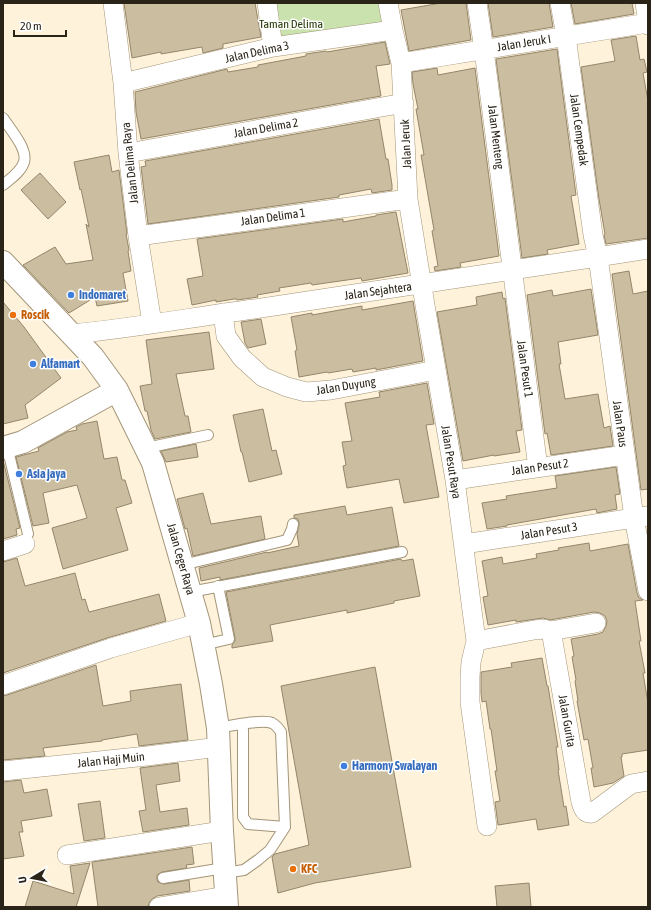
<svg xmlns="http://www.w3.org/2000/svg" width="651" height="910" font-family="'Asap Condensed',sans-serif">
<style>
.green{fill:#cae2ae}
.building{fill:#cbbda0;stroke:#94866b}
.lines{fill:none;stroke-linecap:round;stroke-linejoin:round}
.lane-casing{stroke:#a39579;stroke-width:12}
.street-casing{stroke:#a39579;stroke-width:20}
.secondary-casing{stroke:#a39579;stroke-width:24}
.lane{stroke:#fff;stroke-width:10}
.street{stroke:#fff;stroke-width:19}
.secondary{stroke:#fff;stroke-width:22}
.shop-dot{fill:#3f7fe0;stroke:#fff;stroke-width:1.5}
.food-dot{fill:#e8710a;stroke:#fff;stroke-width:1.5}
.labels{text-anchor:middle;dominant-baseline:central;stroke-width:3;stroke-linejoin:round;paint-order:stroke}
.park-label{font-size:12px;fill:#263808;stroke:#fff}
.street-label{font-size:12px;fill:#292318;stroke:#fff}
.shop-label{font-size:12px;font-weight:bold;fill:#366cbe;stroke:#fff;text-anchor:start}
.food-label{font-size:12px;font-weight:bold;fill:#c56008;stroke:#fff;text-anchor:start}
</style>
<rect width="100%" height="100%" fill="#fff2db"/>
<path class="green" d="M267 3H388L393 30 273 47Z"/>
<path class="building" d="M124 3H255L261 37 223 44V48L203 53 202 47 161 54V52L132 58Z
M441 3H466L471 40 409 51 401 10Z
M488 3H549L553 27 493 37Z
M571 3H632L634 14 575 24Z
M636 36 640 60 644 59 647 72 643 73 648 101V238L606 244 604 235 605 234 599 199 581 67 615 61 611 40Z
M385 42 390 64 376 66 381 96 141 139 136 112 135 92 227 69 228 72 258 67V65L306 56V54L326 51 327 52 362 46Z
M557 49 576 195 571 196 579 244 547 250 548 254 522 258 496 59Z
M437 68 438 75 475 68 499 256 460 263 461 267 435 271 434 267 438 266 432 231 434 230 421 155H424L416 109H418L413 84 412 72Z
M379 119 386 159H388L392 185V190L372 193 371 189 339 195V197L148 224 141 167 146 166 145 161Z
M109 155 112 172 119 170 127 234H126L129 250 128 251 131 271 123 273 128 301 97 306 95 297 69 313 23 265 55 247 66 264 93 260 86 224 89 227 81 189 80 190 74 162Z
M40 173 66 202 48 219 21 190Z
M396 212 408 273 362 281 361 278 312 285 311 283 279 288 280 291 257 295 258 297 237 300V299H234L216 302V300L192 305 187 279 203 276 197 239 343 219V222L376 216V215Z
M629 271 633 294 648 291V489L641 490 612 274Z
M591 289 598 335 558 342 561 364H559L565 399 598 394 604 428 610 426 613 446 551 455 547 433 545 434 527 295 552 290 553 296Z
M502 292 503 299 505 298 522 430 516 431 520 452 494 456V455L463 461 437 312 477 305 476 297Z
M413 301 423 361 376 370V368L353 372 352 369 328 373 327 372 299 377 295 351 297 350 291 317 312 313V315L362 306V310Z
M3 302 24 327 61 378 25 405 28 418 3 424Z
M261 319 266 344 248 348 245 343 241 322Z
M209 332 214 369 176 374 185 416H188L191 432 155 439 151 430 147 411H145L140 386 152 384 146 340Z
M427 383 434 424 426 425 439 497 404 503 399 479 347 488 343 466 346 465 342 442 352 441 345 403 380 397 379 392Z
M263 409 272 451 276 450 282 474 249 482 242 452H241L233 415Z
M97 421 104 459 117 457 122 480H125L132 503 116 508 128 550 63 569 52 528 87 518 77 485 43 493 49 523 33 526 16 457 39 451 38 448 67 432 77 430 76 427 82 424Z
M196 444 198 457 166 462 161 451Z
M3 460 20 528 16 529 17 535 3 539Z
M616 467 620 494 615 495 617 509 597 513 596 509 507 525V526L487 529 482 503 507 499 506 496 557 488 555 476Z
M203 493 211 524 261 516 265 539 193 556 187 528 185 529 177 499Z
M345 506 347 515 392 507 399 546 220 580V577L201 581 199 568 267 552V553L299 546 297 534 299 525V522L298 519 294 518V515Z
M589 543 590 551 628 544 637 593 639 598 643 600 635 601 641 641H639L645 673H643L648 703V750L622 754V757H621L624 776 613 783 594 787 591 768H593L588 739 584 740 577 701H578L575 681 576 680 572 657 574 656 571 639 598 634 603 632 606 626 607 621 605 616 600 613 594 612 550 620 543 618 516 622V620L488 625 483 597 488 596 482 561 502 557 503 564 537 558 536 554 559 550 558 548Z
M17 558 25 586 75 573 82 600 85 599 89 612 159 594 166 621 107 638 3 673V562Z
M401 559 402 561 413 559 420 596 394 601V603L347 613V610L270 625 273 641 232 648V645L235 641V638L226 592Z
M542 658 547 686H548L558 747H556L559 770H558L564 807 566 806 569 825 538 830 536 819 498 825 495 802 500 801 495 771H497L491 729H490L486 701 482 702 481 693V672L512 667 511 663Z
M96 665 103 706 131 701 130 691 181 684 188 740 139 746 137 734 102 740V741L43 748 45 756 3 760V696L7 695Z
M375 667 411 867 315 883 278 893 272 857 275 854 309 845 281 686Z
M178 763 180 781 156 785 160 812 187 808 189 825 143 832 139 811 146 810 140 768Z
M21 780 24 793 47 789 52 816 21 821 23 832H19L24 856 3 859V782Z
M100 801 105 838 84 841 78 804Z
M192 847 194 864 186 865 187 868 162 872 157 875V879L158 882 164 884 189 880 190 891 157 896 152 899 149 903 148 907H98L92 862Z
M90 863 76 907H25L33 881 74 894 70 866Z
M529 883 531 907H497L495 886Z"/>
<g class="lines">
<g class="lane-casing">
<path id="lane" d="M3 118C10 129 28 149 24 162 21 172 10 179 3 185
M7 446 28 534
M146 448 208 435
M182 565 287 540 292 529 293 524
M190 592 402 552
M203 645 229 639 218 586
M243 724V817L248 824 285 827
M218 728C230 726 261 719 272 723 276 725 279 729 281 732L285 827 270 850 258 860 244 870 224 873
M163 878 224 868"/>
</g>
<g class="street-casing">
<path id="street" d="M113 3 123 83 128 153 138 236 152 323
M267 3 273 47
M388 3 393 30 401 63 408 199 425 305 455 480 476 641 471 662 470 677V702L487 826
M477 3 484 50 538 468
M560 3 566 36 593 235 598 257 634 518 648 591
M645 3 648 25
M401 63 648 23
M123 83 273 47 393 30
M128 153 404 103
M138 236 408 199
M223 313 226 336 242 358 263 377 287 387 306 392 331 390 436 370
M72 334C133 328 194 317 254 309 386 290 517 270 648 249
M455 480 625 455
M464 544 634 518 648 516
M3 551 25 544
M550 631 596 623
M476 641 534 630 544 629 550 631 552 636 581 802C583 809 585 814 592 813L631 784 648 781
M3 685 111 648 199 623
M3 771 147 756 219 747
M67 855 222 831
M159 907 226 896"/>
</g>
<g class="secondary-casing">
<path id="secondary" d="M3 262 93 357 117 390 153 463 199 623 211 684 218 728 222 831 227 907
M3 448 23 442 117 390"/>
</g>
<use href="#lane" class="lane"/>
<use href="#street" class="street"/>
<use href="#secondary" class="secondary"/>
</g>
<g class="shop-dot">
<circle cx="71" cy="295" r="4"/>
<circle cx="33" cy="364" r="4"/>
<circle cx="19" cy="474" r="4"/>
<circle cx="344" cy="766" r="4"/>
</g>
<g class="food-dot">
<circle cx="13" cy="315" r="4"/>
<circle cx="293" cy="869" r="4"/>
</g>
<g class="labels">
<g class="park-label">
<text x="291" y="24">Taman Delima</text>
</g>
<g class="street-label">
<text transform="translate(524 43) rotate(-9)">Jalan Jeruk I</text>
<text transform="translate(257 52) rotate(-12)">Jalan Delima 3</text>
<text transform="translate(266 128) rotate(-10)">Jalan Delima 2</text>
<text transform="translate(579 130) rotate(82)">Jalan Cempedak</text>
<text transform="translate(496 137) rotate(83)">Jalan Menteng</text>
<text transform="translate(406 144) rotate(-93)">Jalan Jeruk</text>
<text transform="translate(130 163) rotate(-96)">Jalan Delima Raya</text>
<text transform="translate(273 217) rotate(-8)">Jalan Delima 1</text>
<text transform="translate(378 291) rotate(-8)">Jalan Sejahtera</text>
<text transform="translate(525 369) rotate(82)">Jalan Pesut 1</text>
<text transform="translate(346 386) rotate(-9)">Jalan Duyung</text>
<text transform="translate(620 424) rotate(82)">Jalan Paus</text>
<text transform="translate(451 462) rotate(81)">Jalan Pesut Raya</text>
<text transform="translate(540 467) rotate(-8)">Jalan Pesut 2</text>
<text transform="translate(549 531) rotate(-9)">Jalan Pesut 3</text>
<text transform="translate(181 559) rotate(74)">Jalan Ceger Raya</text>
<text transform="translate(567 721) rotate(80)">Jalan Gurita</text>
<text transform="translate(111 760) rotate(-6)">Jalan Haji Muin</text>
</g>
<g class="shop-label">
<text x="79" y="295">Indomaret</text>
<text x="41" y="364">Alfamart</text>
<text x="27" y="474">Asia jaya</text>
<text x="352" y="766">Harmony Swalayan</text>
</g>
<g class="food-label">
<text x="21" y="315">Roscik</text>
<text x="301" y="869">KFC</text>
</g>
</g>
<rect width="651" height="910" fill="none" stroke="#292318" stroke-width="8"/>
<g transform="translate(32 878) rotate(260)" stroke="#ffffff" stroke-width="3" paint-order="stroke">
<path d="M0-3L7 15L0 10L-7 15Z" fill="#292318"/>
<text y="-6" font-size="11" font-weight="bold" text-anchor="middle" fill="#292318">U</text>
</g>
<path d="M14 30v6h52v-6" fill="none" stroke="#292318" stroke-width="2"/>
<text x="20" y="30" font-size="12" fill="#292318" stroke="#ffffff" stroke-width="3" paint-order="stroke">20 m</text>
</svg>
